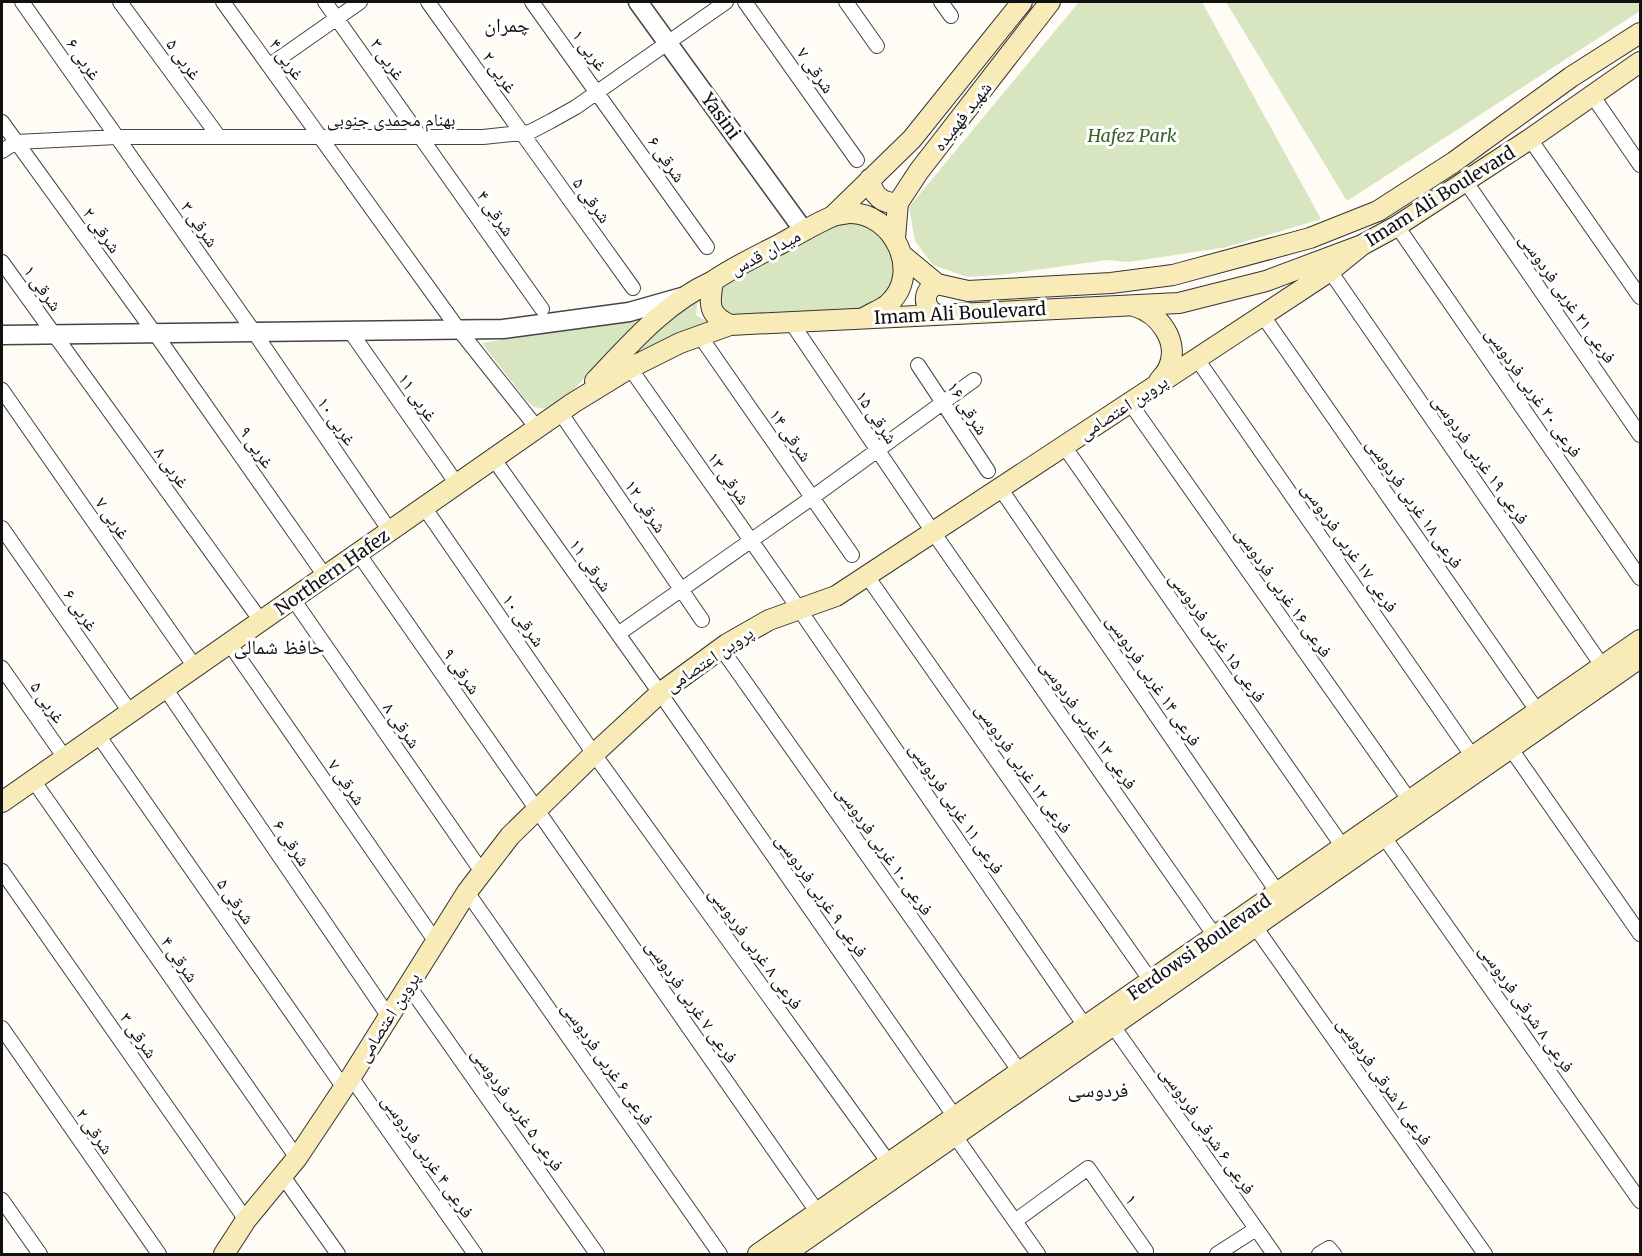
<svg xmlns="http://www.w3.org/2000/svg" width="1642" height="1256" font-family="Merriweather,'Noto Naskh Arabic',serif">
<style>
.green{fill:#d7e6c1}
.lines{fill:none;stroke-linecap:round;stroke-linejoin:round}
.minor-casing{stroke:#444;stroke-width:16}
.tertiary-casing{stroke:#444;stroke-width:21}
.secondary-casing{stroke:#333;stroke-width:22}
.minor{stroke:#fff;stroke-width:14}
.tertiary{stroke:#fff;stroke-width:18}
.secondary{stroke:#f8ebb7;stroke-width:20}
.labels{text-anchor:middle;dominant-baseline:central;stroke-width:6;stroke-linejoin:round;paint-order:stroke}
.street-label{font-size:18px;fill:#111;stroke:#fff}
.park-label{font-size:18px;font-style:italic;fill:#386326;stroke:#fff}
.neighbourhood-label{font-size:20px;fill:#111;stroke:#fff}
</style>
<rect width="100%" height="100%" fill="#fefcf5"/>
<path class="green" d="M1079 2H1202L1321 219 1227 247 1129 262 1107 260 1000 275 967 277 933 265 915 241 909 207Z
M1226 2H1640V11L1347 201Z
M841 223C898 220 915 282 863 308L731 317 721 313 716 293 723 285Z
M698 297 696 315 711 324 614 367Z
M642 317 564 400 547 409 534 407 525 399 482 343Z"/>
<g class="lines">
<g class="minor-casing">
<path id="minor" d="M22 2 254 332 390 531
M120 2 219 137
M223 2 459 330 537 428
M325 2 542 309
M428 2 633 288
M532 2 707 247
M745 2 857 160
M846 2 877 46
M941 2 951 16
M270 65 360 2
M1592 95 1640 165
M2 122 159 339 325 576
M1530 139 1640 297
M16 142 117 137H483L530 132 551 121 576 107 726 2
M2 151 16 142
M1466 182 1640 435
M1397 226 1640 578
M2 262 261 621
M1330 271 1603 667
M1263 316 1538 712
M791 322 933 532 1215 936
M350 331 457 484
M700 336 852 555
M1197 359 1473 757
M918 365 988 471
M630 368 799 609 1085 1026
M2 390 195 667
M1130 403 1410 801
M560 412 702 620
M1064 446 1343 847
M493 458 660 693 955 1117
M1000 488 1278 893
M424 507 594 754 889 1163
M2 528 130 712
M358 553 818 1213
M867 576 1151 981
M293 599 482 872
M618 634 813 497 974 380
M229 643 436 942
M721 648 1020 1072
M2 668 65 758
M165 688 389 1017
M98 735 344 1088
M1511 749 1640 934
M33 780 297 1158
M1384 837 1640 1201
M2 871 246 1220
M467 892 720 1254
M1256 928 1485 1254
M408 985 597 1254
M1113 1026 1274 1254
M2 1028 159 1254
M351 1077 475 1254
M955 1136 1038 1254
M282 1175 338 1254
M2 1200 40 1254
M1015 1221 1088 1168 1146 1251
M1217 1254 1256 1229
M1319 1254 1329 1248 1334 1254"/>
</g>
<g class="tertiary-casing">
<path id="tertiary" d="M638 2 804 231
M2 335 503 329 629 312 682 297"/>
</g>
<g class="secondary-casing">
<path id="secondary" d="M870 179C872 195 882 204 898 203
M833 216 912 139 1022 2
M895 238 898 203 919 171 1050 2
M902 255 937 284 968 291 1111 283 1173 275 1310 238 1378 211 1454 162 1571 77 1640 33
M1134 306C1159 313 1181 342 1168 369 1166 373 1162 377 1159 381
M935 314C922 305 923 291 937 284
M864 318C871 313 881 310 888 304 923 274 894 212 849 213 844 214 836 214 831 217 815 224 798 234 782 243 759 255 735 266 713 281 710 302 706 314 730 325L1179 303 1266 281 1362 245 1397 226 1530 139 1640 62
M595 381C631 343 665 303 713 281
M2 802 573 403 630 368 680 343 730 325
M224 1254 246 1220 297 1158 351 1077 467 892 510 836 594 754 660 693 727 644 769 620 836 596 1330 271 1362 245
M758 1254 1640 640
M785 1254 1640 658"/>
</g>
<use href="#minor" class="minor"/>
<use href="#tertiary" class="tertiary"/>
<use href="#secondary" class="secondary"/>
</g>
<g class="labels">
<g class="street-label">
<text transform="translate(590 50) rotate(54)">۱ غربی</text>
<text transform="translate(84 59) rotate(55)">۶ غربی</text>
<text transform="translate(184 59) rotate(54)">۵ غربی</text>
<text transform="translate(287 59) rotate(54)">۴ غربی</text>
<text transform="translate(388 59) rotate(55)">۳ غربی</text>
<text transform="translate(816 70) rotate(55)">۷ شرقی</text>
<text transform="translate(500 72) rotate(55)">۲ غربی</text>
<text transform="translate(721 116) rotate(54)">Yasini</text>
<text transform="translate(962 116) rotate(-52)">شهید فهمیده</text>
<text x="391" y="119">بهنام محمدی جنوبی</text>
<text transform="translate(667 159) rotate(55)">۶ شرقی</text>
<text transform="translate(1440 196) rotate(-32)">Imam Ali Boulevard</text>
<text transform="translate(592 200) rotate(54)">۵ شرقی</text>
<text transform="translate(496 213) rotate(55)">۴ شرقی</text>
<text transform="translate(200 224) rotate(55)">۳ شرقی</text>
<text transform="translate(102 230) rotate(54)">۲ شرقی</text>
<text transform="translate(765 252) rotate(-28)">میدان قدس</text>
<text transform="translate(43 288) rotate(54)">۱ شرقی</text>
<text transform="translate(1568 298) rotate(55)">فرعی ۲۱ غربی فردوسی</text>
<text transform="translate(960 313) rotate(-3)">Imam Ali Boulevard</text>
<text transform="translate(1534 392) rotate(55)">فرعی ۲۰ غربی فردوسی</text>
<text transform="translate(418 397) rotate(55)">۱۱ غربی</text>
<text transform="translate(1123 407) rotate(-33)">پروین اعتصامی</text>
<text transform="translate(968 408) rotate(57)">۱۶ شرقی</text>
<text transform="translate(877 417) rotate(56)">۱۵ شرقی</text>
<text transform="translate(337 421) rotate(56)">۱۰ غربی</text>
<text transform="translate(791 435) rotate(55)">۱۴ شرقی</text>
<text transform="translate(257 447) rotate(55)">۹ غربی</text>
<text transform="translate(1481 459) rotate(55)">فرعی ۱۹ غربی فردوسی</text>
<text transform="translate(172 467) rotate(54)">۸ غربی</text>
<text transform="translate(729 478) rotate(55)">۱۳ شرقی</text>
<text transform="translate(1415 503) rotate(55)">فرعی ۱۸ غربی فردوسی</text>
<text transform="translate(646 506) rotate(56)">۱۲ شرقی</text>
<text transform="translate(113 518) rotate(55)">۷ غربی</text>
<text transform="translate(1350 547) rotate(55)">فرعی ۱۷ غربی فردوسی</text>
<text transform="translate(591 565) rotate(55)">۱۱ شرقی</text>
<text transform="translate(332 572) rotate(-35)">Northern Hafez</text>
<text transform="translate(1284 592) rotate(55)">فرعی ۱۶ غربی فردوسی</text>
<text transform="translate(81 610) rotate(55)">۶ غربی</text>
<text transform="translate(524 620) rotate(55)">شرقی ۱۰</text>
<text transform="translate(1218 637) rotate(55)">فرعی ۱۵ غربی فردوسی</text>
<text transform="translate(709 659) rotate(-34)">پروین اعتصامی</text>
<text transform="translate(462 671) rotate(55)">شرقی ۹</text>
<text transform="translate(1154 680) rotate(56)">فرعی ۱۴ غربی فردوسی</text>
<text transform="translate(48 702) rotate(55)">۵ غربی</text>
<text transform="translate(1089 724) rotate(55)">فرعی ۱۳ غربی فردوسی</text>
<text transform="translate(402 725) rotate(55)">۸ شرقی</text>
<text transform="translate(1024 768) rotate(55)">فرعی ۱۲ غربی فردوسی</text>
<text transform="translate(347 782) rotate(55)">۷ شرقی</text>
<text transform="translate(957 808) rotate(56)">فرعی ۱۱ غربی فردوسی</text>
<text transform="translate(292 843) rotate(56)">۶ شرقی</text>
<text transform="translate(885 850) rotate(55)">فرعی ۱۰ غربی فردوسی</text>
<text transform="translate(822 895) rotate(55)">فرعی ۹ غربی فردوسی</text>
<text transform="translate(236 901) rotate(55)">۵ شرقی</text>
<text transform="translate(1199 947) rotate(-35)">Ferdowsi Boulevard</text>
<text transform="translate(756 948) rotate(54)">فرعی ۸ غربی فردوسی</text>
<text transform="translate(180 959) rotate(55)">۴ شرقی</text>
<text transform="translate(692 1001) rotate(55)">فرعی ۷ غربی فردوسی</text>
<text transform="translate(1527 1008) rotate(55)">فرعی ۸ شرقی فردوسی</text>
<text transform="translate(388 1017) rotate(-58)">پروین اعتصامی</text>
<text transform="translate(139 1035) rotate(55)">۳ شرقی</text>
<text transform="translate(608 1063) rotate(55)">فرعی ۶ غربی فردوسی</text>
<text transform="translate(1385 1081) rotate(55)">فرعی ۷ شرقی فردوسی</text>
<text transform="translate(518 1109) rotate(55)">فرعی ۵ غربی فردوسی</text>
<text transform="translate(1208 1130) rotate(55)">فرعی ۶ شرقی فردوسی</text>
<text transform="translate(95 1131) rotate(55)">۲ شرقی</text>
<text transform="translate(428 1156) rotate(55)">فرعی ۴ غربی فردوسی</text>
<text transform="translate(1132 1199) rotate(55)">۱</text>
</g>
<g class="park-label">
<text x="1132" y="135">Hafez Park</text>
</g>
<g class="neighbourhood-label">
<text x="507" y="24">چمران</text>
<text x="279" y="646">حافظ شمالی</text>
<text x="1098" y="1089">فردوسی</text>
</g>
</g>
<rect width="1642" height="1256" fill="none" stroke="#111111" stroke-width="6"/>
</svg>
